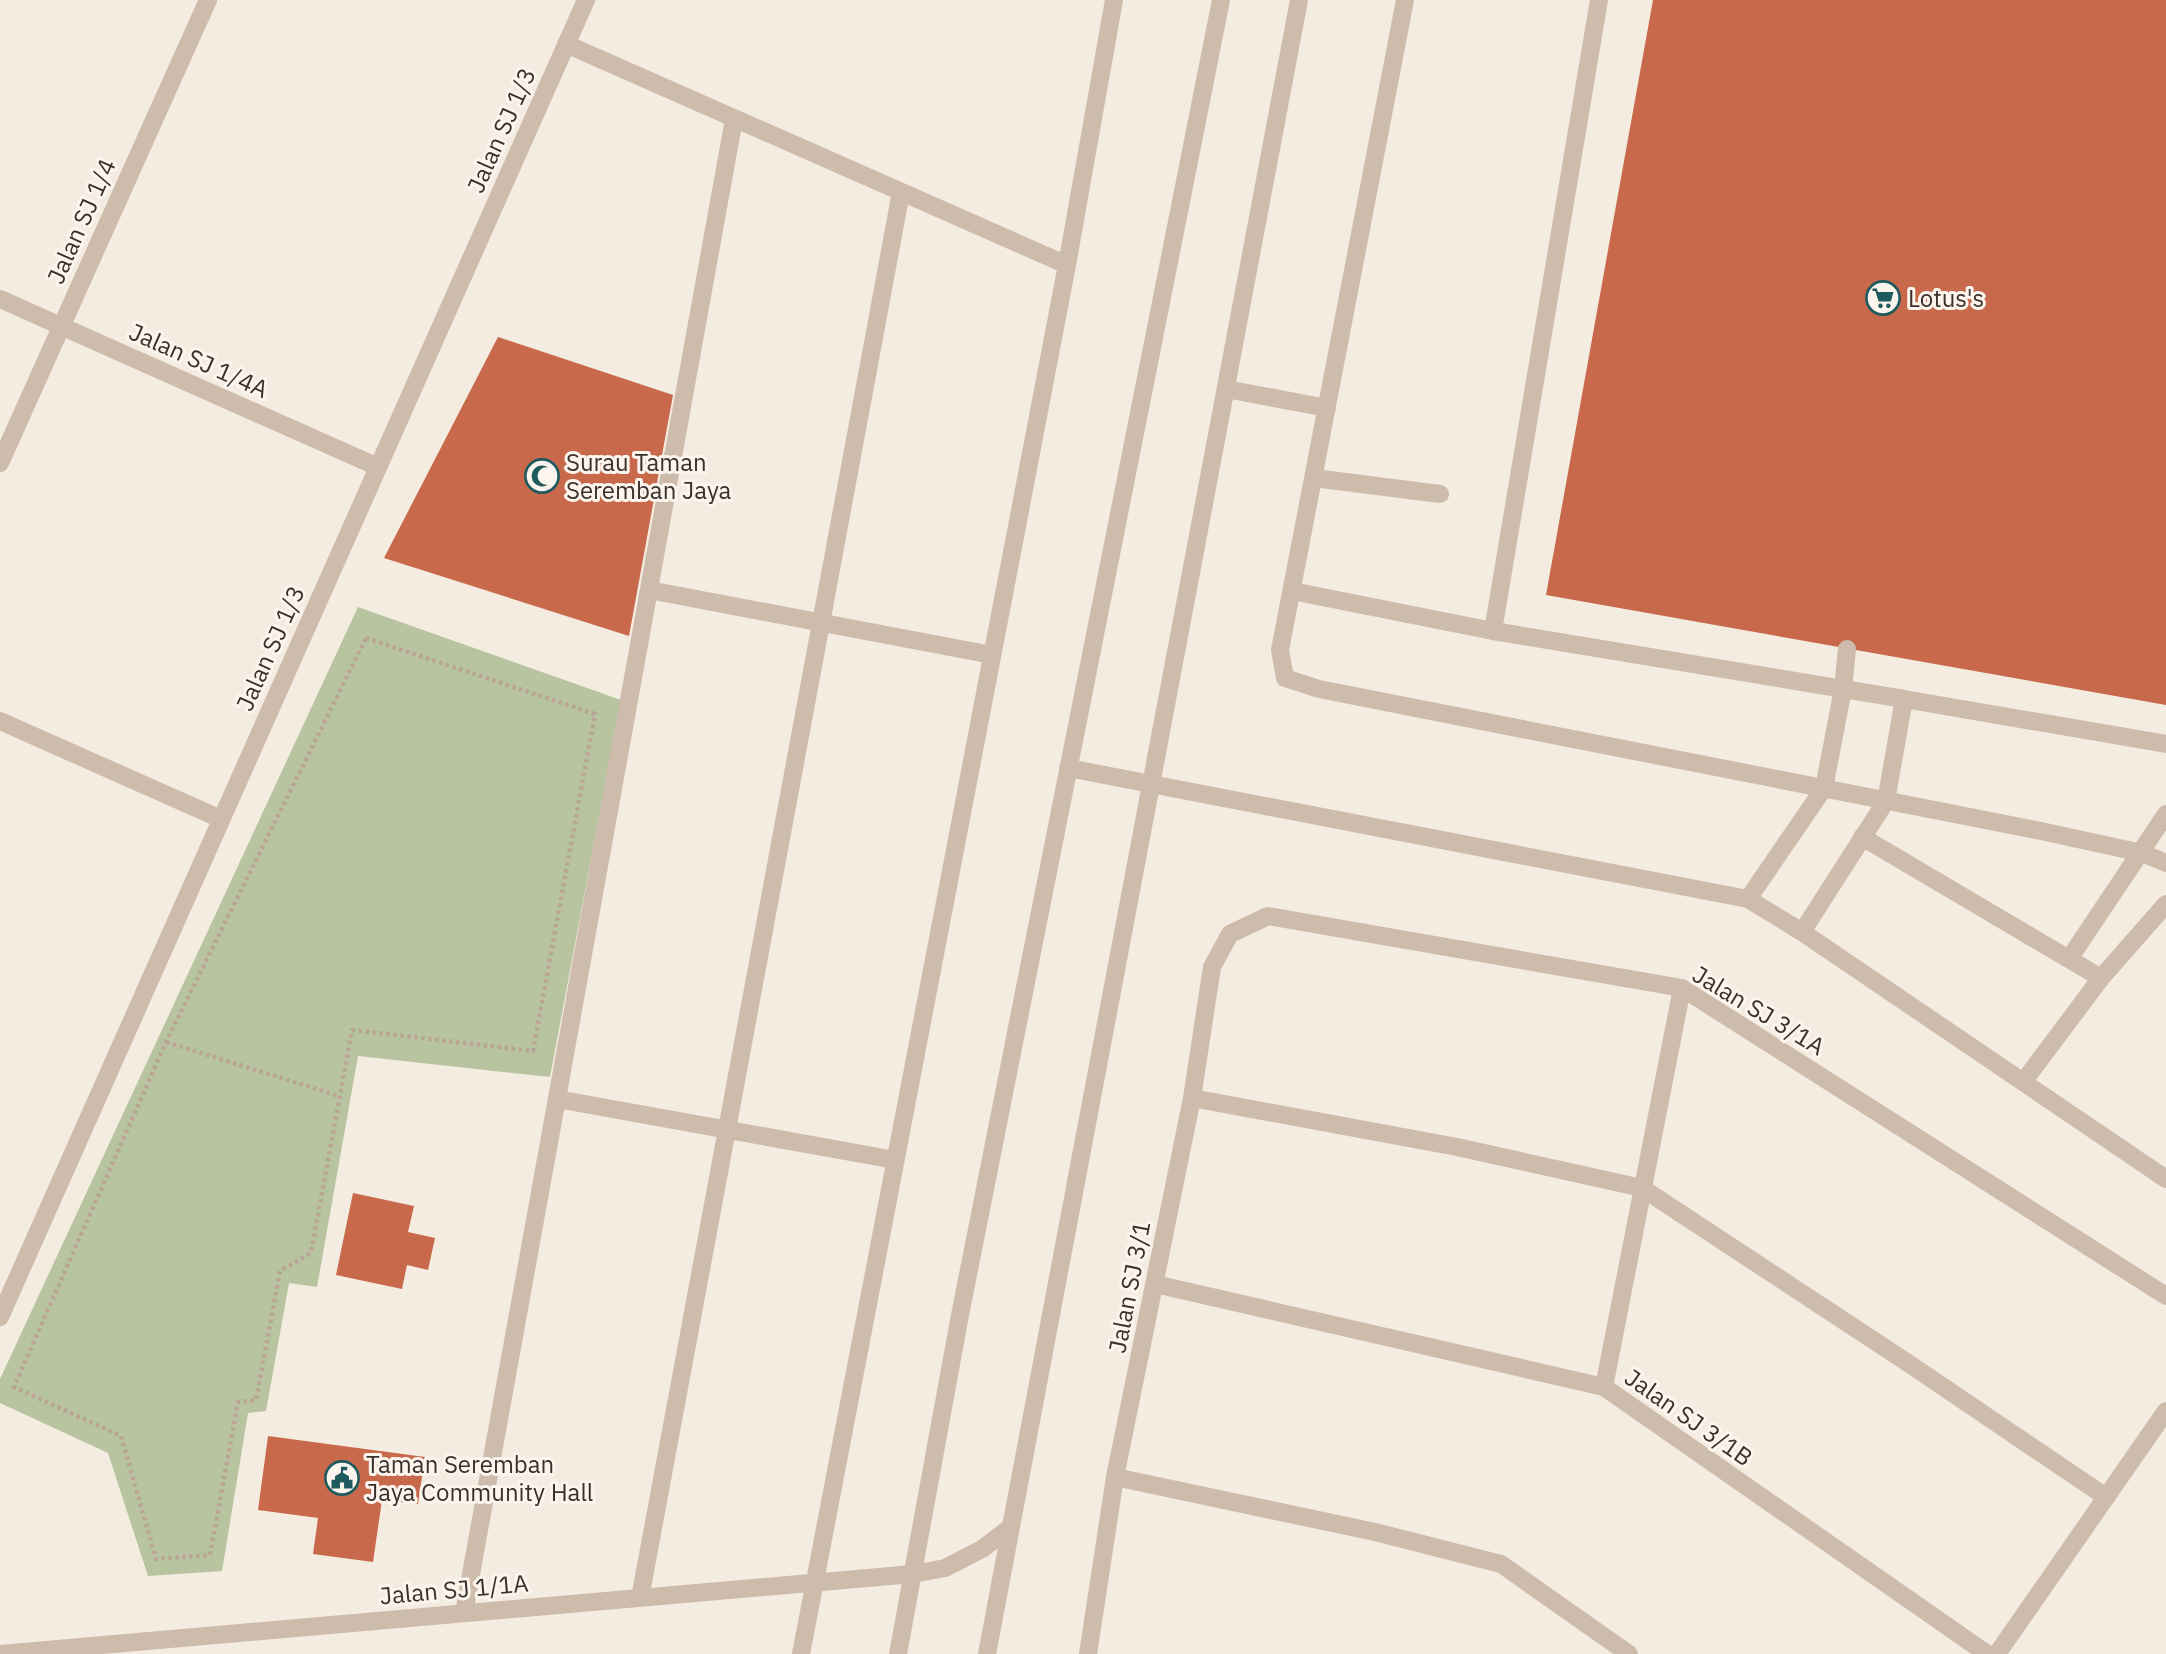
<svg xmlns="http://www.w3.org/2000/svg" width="2166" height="1654" font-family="'IBM Plex Sans',sans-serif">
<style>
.green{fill:#b8c4a0}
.building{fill:#c8694b}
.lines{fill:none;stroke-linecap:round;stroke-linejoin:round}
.path{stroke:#b9a596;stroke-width:4.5;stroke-dasharray:3.5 3.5;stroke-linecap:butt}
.service{stroke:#cdbbac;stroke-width:18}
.minor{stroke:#cdbbac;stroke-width:18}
.tertiary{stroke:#cdbbac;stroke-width:18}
.labels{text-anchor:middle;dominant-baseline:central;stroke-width:6;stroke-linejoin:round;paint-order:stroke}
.street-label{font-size:24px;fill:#3b302b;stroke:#fbf5ee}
.poi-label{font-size:24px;fill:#3b302b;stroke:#fbf5ee;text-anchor:start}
</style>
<rect width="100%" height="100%" fill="#f4ebe1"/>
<path class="green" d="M358 607 621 700 550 1077 358 1056 317 1287 289 1283 266 1411 248 1413 222 1571 148 1576 108 1453 0 1403V1379Z"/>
<path class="building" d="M1653 0H2166V705L1546 595Z
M498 337 673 395 629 636 384 558Z
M353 1193 414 1206 408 1232 435 1238 428 1270 407 1265 402 1289 336 1275Z
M268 1436 425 1457 418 1504 382 1500 373 1562 313 1554 318 1518 258 1510Z"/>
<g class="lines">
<path class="path" d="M366 638 595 714 533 1051 352 1030 311 1253 280 1271 256 1400 238 1402 210 1555 156 1559 121 1436 14 1387 166 1042Z
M166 1042 339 1096"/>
<path class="service" d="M1405 0 1280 650 1285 678 1319 689 2041 831 2142 853 2166 863
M1226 389 1327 408
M1314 478 1440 494
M649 590 992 655
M1292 591 1493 631 1904 699 1886 801 1802 932
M1493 631 1599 0
M1904 699 2166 744
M1862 837 2101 978
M1748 899 1824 788 1843 689 1847 649
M2069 959 2166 814
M2024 1081 2101 978 2166 904
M1192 1098 1457 1147 1642 1188 1911 1365 2106 1497
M557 1099 895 1160
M1115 1477 1375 1532 1501 1564 1629 1654
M640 1598 901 192"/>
<path class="minor" d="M566 44 1067 265
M0 299 378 467
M0 463 208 0
M0 721 221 819
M1155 1284 1604 1387 1987 1654
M0 1317 586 0
M1604 1387 1682 988
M464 1613 734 119
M0 1654 913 1574
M801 1654 1067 265 1114 0
M1088 1654 1115 1477 1192 1098 1212 967 1230 934 1268 916 1682 988 2166 1296
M1997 1654 2166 1411"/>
<path class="tertiary" d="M1068 768 1748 899 1802 932 2166 1179
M913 1574 945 1568 982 1549 1011 1527
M898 1654 960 1315 1221 0
M987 1654 1299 0"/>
</g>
<defs>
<g id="supermarket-ring" transform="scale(1.75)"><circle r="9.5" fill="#fbf5ee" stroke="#1f5a5e" stroke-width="1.5"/><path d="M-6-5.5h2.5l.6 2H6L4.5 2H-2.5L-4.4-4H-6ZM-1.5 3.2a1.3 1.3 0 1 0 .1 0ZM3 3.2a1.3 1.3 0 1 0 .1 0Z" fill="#1f5a5e"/></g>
<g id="mosque-ring" transform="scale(1.75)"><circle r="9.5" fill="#fbf5ee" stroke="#1f5a5e" stroke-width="1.5"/><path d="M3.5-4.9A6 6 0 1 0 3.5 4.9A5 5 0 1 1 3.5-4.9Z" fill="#1f5a5e"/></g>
<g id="civic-ring" transform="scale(1.75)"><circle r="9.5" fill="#fbf5ee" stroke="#1f5a5e" stroke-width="1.5"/><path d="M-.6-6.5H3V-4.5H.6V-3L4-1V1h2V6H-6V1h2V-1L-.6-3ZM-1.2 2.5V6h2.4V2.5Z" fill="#1f5a5e"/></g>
</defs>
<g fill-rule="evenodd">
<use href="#supermarket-ring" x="1883" y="298"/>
<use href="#mosque-ring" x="542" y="476"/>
<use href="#civic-ring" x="342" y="1478"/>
</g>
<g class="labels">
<g class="street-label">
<text transform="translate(501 130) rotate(-66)">Jalan SJ 1/3</text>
<text transform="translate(81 221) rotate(-66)">Jalan SJ 1/4</text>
<text transform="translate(199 360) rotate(24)">Jalan SJ 1/4A</text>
<text transform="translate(270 648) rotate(-66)">Jalan SJ 1/3</text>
<text transform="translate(1759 1010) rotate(31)">Jalan SJ 3/1A</text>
<text transform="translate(1129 1287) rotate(-79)">Jalan SJ 3/1</text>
<text transform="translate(1689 1417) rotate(35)">Jalan SJ 3/1B</text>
<text transform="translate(454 1589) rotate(-5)">Jalan SJ 1/1A</text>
</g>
<g class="poi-label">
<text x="1908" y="298">Lotus's</text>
<text x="566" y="462">Surau Taman<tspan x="566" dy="28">Seremban Jaya</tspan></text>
<text x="366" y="1464">Taman Seremban<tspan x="366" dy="28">Jaya Community Hall</tspan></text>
</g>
</g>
</svg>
